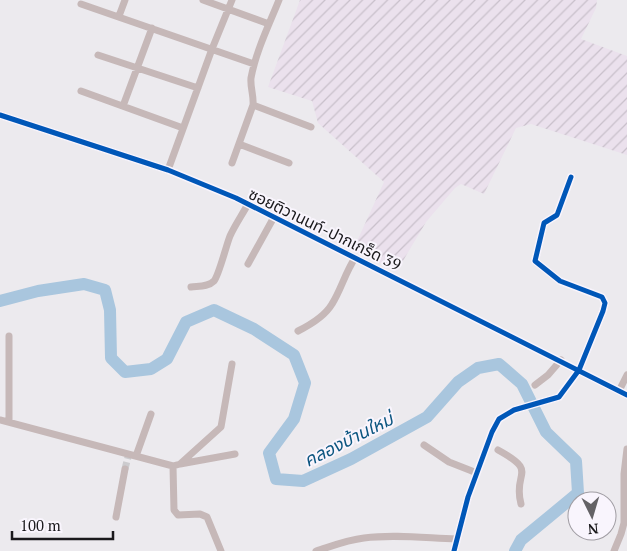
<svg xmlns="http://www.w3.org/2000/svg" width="627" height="551" font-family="'PT Serif','Noto Sans Thai',serif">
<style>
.industrial{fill:url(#industrial-furrows)}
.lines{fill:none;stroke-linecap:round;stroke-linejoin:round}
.river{stroke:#a9c6de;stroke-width:12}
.minor-tunnel{stroke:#cccbce;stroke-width:7;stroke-dasharray:7 3.5;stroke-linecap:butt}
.minor{stroke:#c6b8b8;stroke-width:7}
.cycleway-casing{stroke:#f9f5fd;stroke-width:8}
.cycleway{stroke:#0057b8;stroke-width:5}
.labels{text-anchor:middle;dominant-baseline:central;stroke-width:4;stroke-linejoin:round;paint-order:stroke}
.street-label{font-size:16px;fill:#1a191c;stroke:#f9f5fd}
.water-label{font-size:18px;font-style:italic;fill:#0c5680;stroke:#f9f5fd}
</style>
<defs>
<pattern id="industrial-furrows" width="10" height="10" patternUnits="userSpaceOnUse" patternTransform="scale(1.25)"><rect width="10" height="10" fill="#ebe1ed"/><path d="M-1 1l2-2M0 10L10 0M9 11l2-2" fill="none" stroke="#c9c0cb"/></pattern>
</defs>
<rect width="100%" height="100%" fill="#eceaee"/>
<path class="industrial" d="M300 0H597L596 8 581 39 627 56V155L531 124 516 128 484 194 461 184 455 188 426 222 397 271 353 250 384 182 318 123 312 101 268 87Z"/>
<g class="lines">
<path class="river" d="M0 301 38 291 84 284 105 290 110 310 111 358 125 372 151 369 167 359 186 322 214 310 254 329 294 355 305 383 294 419 269 453 276 479 303 481 351 459 427 417 458 382 478 368 499 364 522 384 546 432 576 461 578 493 521 540 515 551"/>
<path class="minor-tunnel" d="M125 469 128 457"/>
<path class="minor" d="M203 0 269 24
M81 4 254 64
M119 16 125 0
M98 55 198 88
M81 91 183 128
M253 105 311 127
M123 106 152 28
M0 115 168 170 236 198 627 395
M239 144 289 163
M232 163 253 105C254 96 250 87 251 78 256 51 269 25 279 0
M168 170 212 49 232 0
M248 264 274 217
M191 287C199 286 208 287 214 281 219 275 226 246 230 236 235 225 242 215 248 204
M298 331C310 325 325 316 332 304 341 290 345 273 355 258
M535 385 548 375 561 360
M619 391 627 375
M0 420 173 466 174 510 178 515 200 514 207 517 221 551
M9 422V336
M424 445 449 462 477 473
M498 450C540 473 512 471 521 504
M136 456 151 414
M180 464 235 454
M173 466 180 464 221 427 232 364
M116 517 125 469
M316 551C332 546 347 540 364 538 394 534 426 538 456 539
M454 551 468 497 492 432 499 419 514 410 559 397 579 370 603 311 605 303 602 297 560 281 535 261 544 223 557 215 571 177
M614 551 621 534 624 523V474L627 449"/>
<g class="cycleway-casing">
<path id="cycleway" d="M0 115 168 170 236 198 627 395
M454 551 468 497 492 432 499 419 514 410 559 397 579 370 603 311 605 303 602 297 560 281 535 261 544 223 557 215 571 177"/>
</g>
<use href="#cycleway" class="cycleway"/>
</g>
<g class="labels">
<g class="street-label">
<text transform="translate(325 229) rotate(26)">ซอยติวานนท์-ปากเกร็ด 39</text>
</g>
<g class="water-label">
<text transform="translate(348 439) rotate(-27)">คลองบ้านใหม่</text>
</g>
</g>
<g transform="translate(592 516) rotate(175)"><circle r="24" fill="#f9f5fd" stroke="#a09da3"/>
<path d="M0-4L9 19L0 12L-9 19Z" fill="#646266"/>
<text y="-8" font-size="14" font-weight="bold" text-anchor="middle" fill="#1a191c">N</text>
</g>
<path d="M12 531v8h101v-8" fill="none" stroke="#1a191c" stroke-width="2.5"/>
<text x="20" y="531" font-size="15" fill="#1a191c" stroke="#f9f5fd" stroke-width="4" paint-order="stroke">100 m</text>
</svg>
